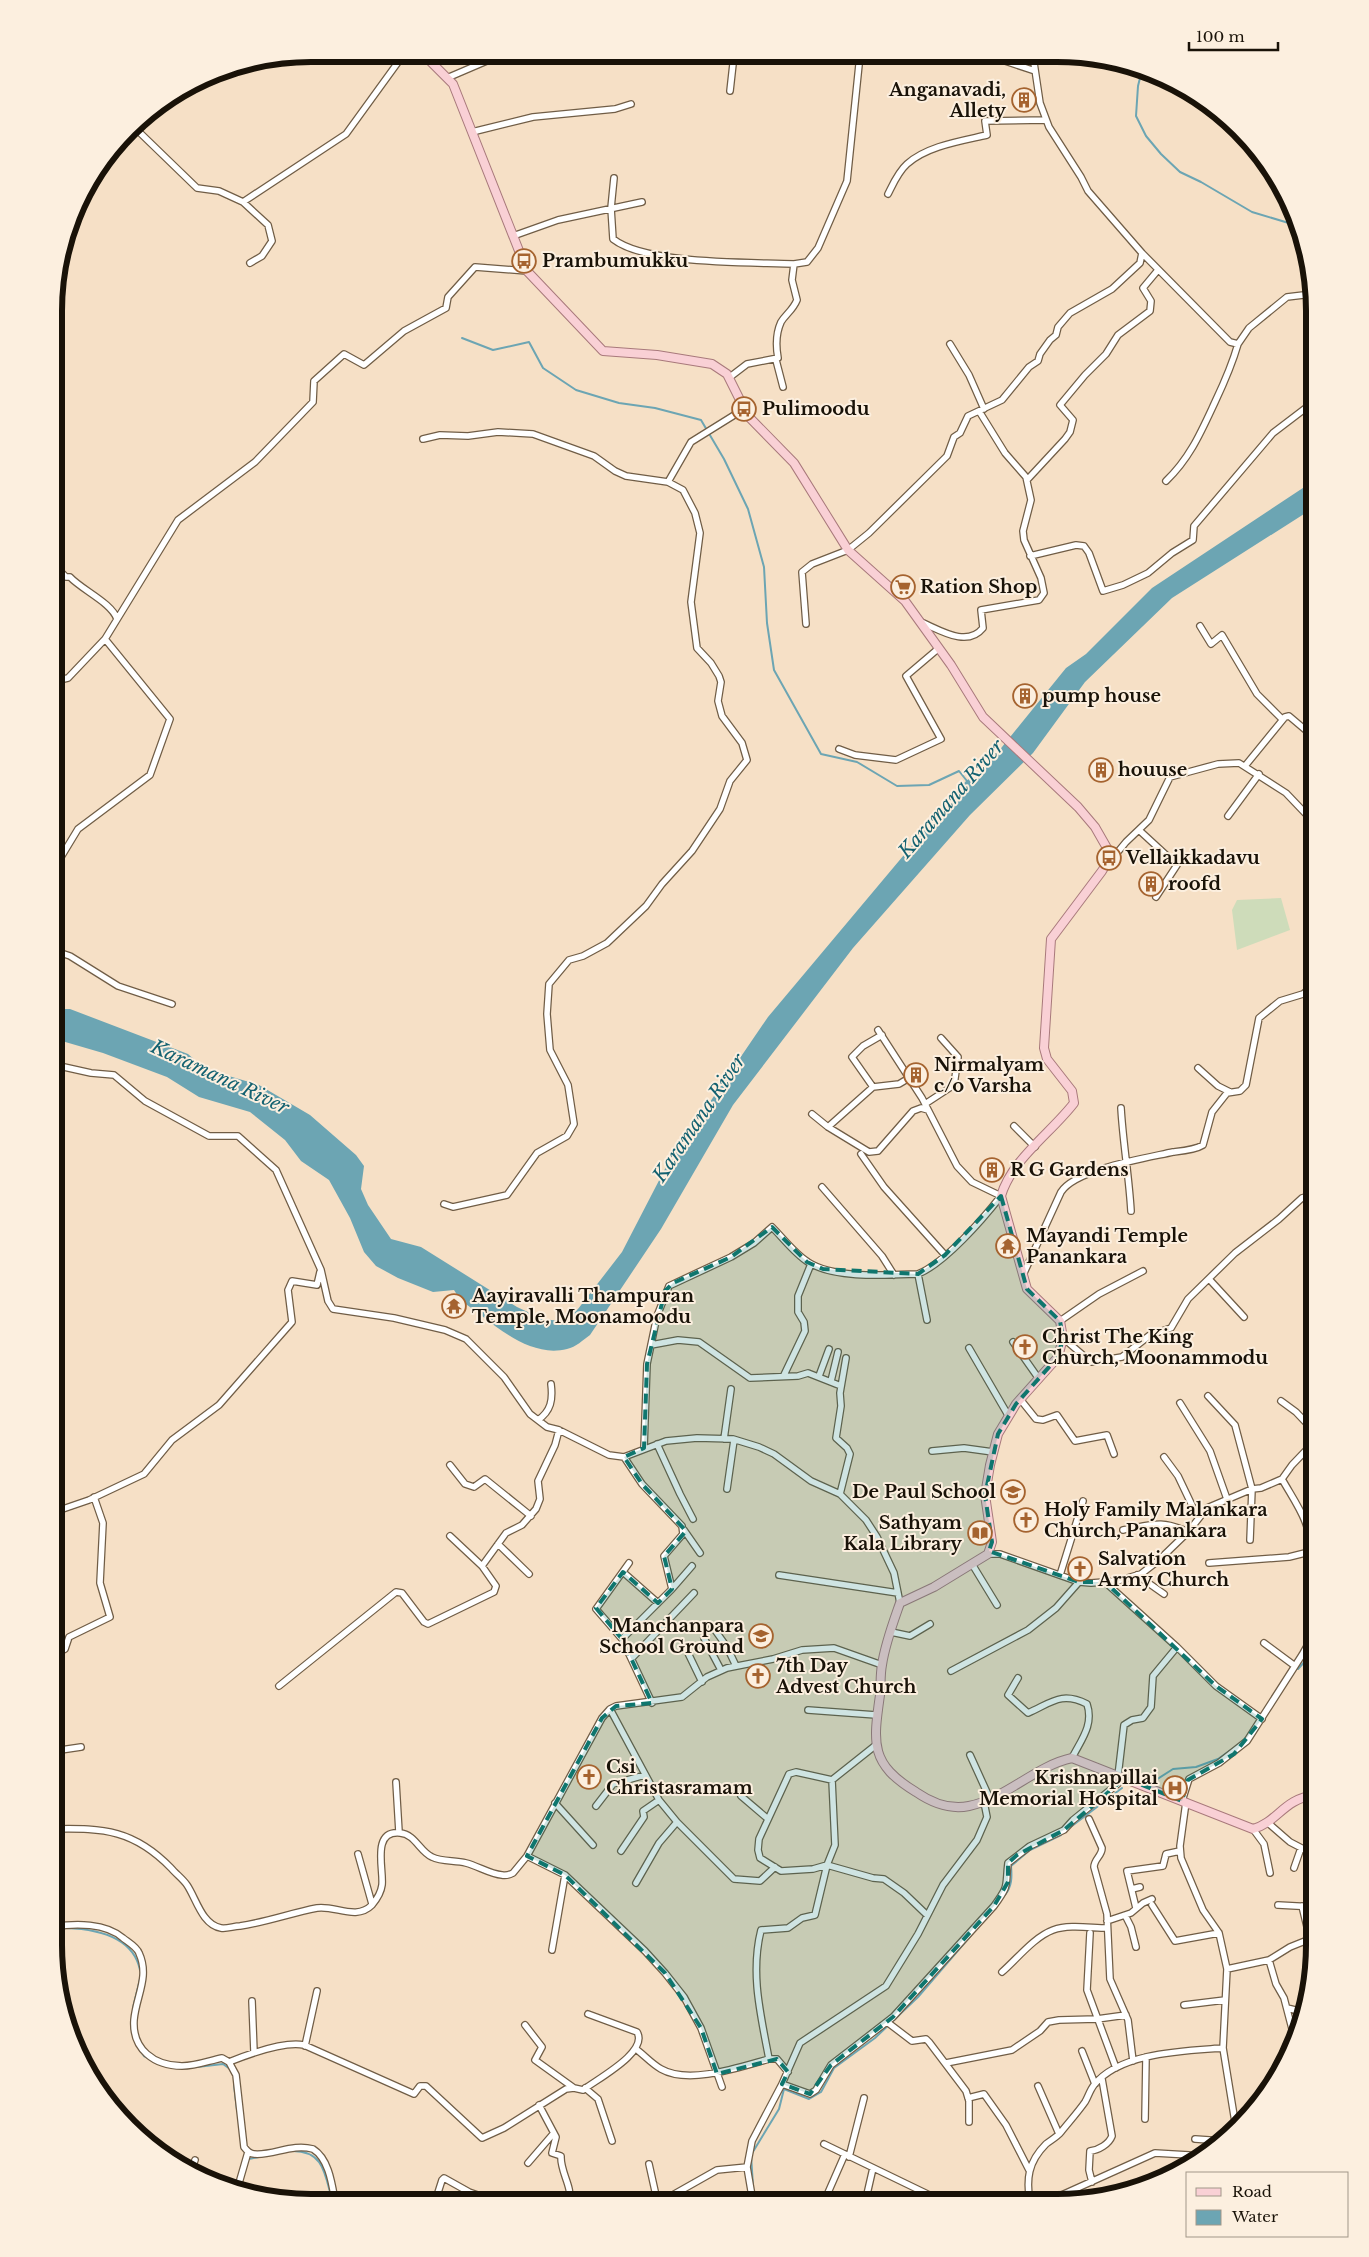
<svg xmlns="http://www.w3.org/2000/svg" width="1369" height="2257" font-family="'Libre Baskerville',serif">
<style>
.green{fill:#cedcba}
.water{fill:#6ca5b3}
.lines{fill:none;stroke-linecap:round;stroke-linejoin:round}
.stream{stroke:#6ca5b3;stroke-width:2}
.minor-casing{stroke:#705d46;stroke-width:8}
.major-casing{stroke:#a8797b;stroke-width:10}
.minor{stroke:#fff;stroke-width:5.5}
.major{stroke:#f9d0d5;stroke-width:8}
.marked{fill:#0f766e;fill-opacity:0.2;stroke:#0f766e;stroke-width:4;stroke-dasharray:10 6;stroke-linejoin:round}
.labels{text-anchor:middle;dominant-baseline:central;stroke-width:4;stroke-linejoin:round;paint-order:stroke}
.poi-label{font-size:18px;font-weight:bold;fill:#191208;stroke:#fcefdf;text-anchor:start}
.water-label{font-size:19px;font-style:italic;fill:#136170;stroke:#fcefdf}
.rim{fill:none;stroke:#191208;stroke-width:6}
</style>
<rect width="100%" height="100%" fill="#f6e0c6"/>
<path class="green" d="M1281 898 1290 930 1237 950 1232 910 1237 900Z"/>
<path class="water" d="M1315 480V507L1172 598 1085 682 1033 753 970 815 853 948 733 1105 661 1229 590 1335C583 1340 576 1347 567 1349 535 1357 505 1334 482 1316 470 1306 462 1304 454 1290L433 1292 398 1278 376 1266 364 1252 350 1218 329 1180 301 1161 285 1140 250 1112 199 1097 167 1077 103 1053 55 1039V1009H70L188 1054 205 1069 259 1085 310 1115 356 1155 364 1166 361 1189 368 1205 391 1239 421 1247 517 1307 543 1319 560 1321 569 1317 578 1309 622 1252 667 1165 768 1017 966 781 985 768 1066 668 1086 654 1152 588Z"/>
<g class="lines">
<path class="stream" d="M1142 70 1138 86 1136 116 1146 136 1161 154 1180 172 1201 182 1252 212 1292 224 1298 222
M462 338 493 350 529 342 543 368 576 390 619 403 655 408 701 420 724 459 748 509 764 567 767 623 774 670 821 754 857 762 897 786 929 785 959 771 967 781
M1298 1669 1307 1659 1315 1640
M1148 1785 1173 1769 1196 1767 1218 1759 1238 1745
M1068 1829 1122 1788
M1005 1895C1012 1886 1012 1877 1011 1866L1030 1850 1061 1835
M66 1928C96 1929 133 1936 140 1970
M133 2008 140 1979
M139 2049 144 2056 152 2060
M197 2067 223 2064 230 2069
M234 2085 237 2110
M291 2151C324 2150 325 2174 332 2200
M249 2159 259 2157
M753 2186 751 2155 779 2109 784 2089 809 2099 821 2092 834 2068 875 2038 918 1997 973 1933"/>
<g class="minor-casing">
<path id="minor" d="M993 57 1035 71
M447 78 503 54
M730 91 734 55
M134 127 197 188 219 191 243 202 346 134 404 54
M472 132 533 117 615 109 631 104
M614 178 611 208 613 239C646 265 750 262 794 264
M888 194C893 184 898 172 907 164 927 146 961 141 987 135L985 121 1046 120
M243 202 268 225 272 241 262 256 250 263
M513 236 558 220 642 202
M1142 253 1230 342 1238 344 1249 328 1287 297 1312 294
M1309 295 1314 305
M950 344 969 375 984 409
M776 360 783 387
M730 377 747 364 778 358C776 347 776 333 781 322 786 314 793 310 797 300L792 280 794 264 807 262 818 248 847 181 860 55
M423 439 440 435 468 436 498 432 533 434 594 456 615 471 626 476 668 482 683 490 695 513 700 533 691 602 697 648 711 663 719 676 721 682 718 701 722 716 742 743 747 760 730 781 720 809 692 851 662 884 646 906 607 943 583 956 569 960 549 984 547 1014 550 1050 568 1085 574 1124 567 1136 537 1153 507 1195 453 1207 444 1204
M1027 480 1065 439 1070 432 1073 420 1060 405 1085 375 1106 354 1118 335 1150 311 1151 301 1143 288 1158 270
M1166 481C1190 458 1201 432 1215 402 1224 383 1232 365 1238 344
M668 482 691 442 744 409
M1030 556 1076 545 1084 546 1089 553 1103 591 1123 585 1148 573 1172 553 1193 540 1194 526 1273 433 1315 401
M56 570 60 571 66 577H70C82 590 112 603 117 619
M921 622C940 630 967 648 983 628L981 610 1039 600 1044 593 1041 578 1024 540 1023 531 1031 500 1026 477 1005 453 979 411
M806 624 802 572 812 564 848 550 869 533 947 456 954 437 960 433 968 416 1002 400 1029 367 1038 361 1040 354 1050 340 1056 335 1058 327 1070 313 1112 289 1140 263 1142 253 1088 191 1081 177 1049 127 1040 103 1033 56
M1200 626 1211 644 1222 635 1257 694 1282 719
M55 681 68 678 105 639
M839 749 855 755 896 760 941 739 906 676 939 648
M1245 766 1285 717 1289 716 1315 738
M1228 816 1259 774
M1311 816 1315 831
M1140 831 1177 865 1156 897
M1107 865 1126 842 1149 820 1170 777 1218 764 1239 763 1286 793 1306 814 1311 816 1315 815
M55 867 78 829 150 775 170 719 105 639 178 520 255 462 313 402 314 381 344 354 364 365 404 331 446 308 448 297 475 267 527 271
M55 951 70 956 118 986 172 1004
M55 1065 91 1073 114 1075 145 1101 209 1136H238L276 1170 321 1270 328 1301 333 1309 394 1318 445 1330 466 1339 504 1377 530 1414 547 1427 559 1430 609 1455 624 1457 666 1441 697 1438 733 1439 759 1447 774 1454 811 1481 840 1494 866 1520 877 1537 894 1573 900 1603
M1198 1068 1218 1086 1230 1092
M873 1087 852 1057 863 1046 882 1035
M925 1104 954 1085 958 1057 941 1038
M1121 1108C1123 1143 1129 1176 1131 1211
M812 1114 828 1127 869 1152 878 1151 913 1111 921 1108 928 1110
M1014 1126 1035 1147
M828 1127 873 1087 899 1084 909 1078
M861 1154 884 1187 945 1255
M822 1187 882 1256 894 1275
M918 1274 927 1320
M1023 1275 1061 1192C1076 1169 1146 1158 1173 1152 1182 1151 1195 1150 1203 1145L1212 1112 1227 1093 1240 1091 1246 1085 1259 1018 1280 1001 1303 994 1315 984
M1209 1279 1244 1317
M1060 1321 1099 1294 1143 1271
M1063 1338 1091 1362 1122 1357 1150 1335 1171 1328 1188 1299 1235 1253 1279 1219 1302 1198 1315 1194
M1013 1342 1039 1379
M651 1345 678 1340 699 1342 750 1378 798 1376 808 1373 841 1386
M969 1348 1008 1415
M784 1375 805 1331 804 1322 798 1312V1296L811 1264
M819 1376 829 1349
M831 1381 838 1352
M1208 1396 1235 1425 1252 1489 1250 1540
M1020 1399 1036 1419 1043 1420 1057 1415 1075 1441 1107 1435 1114 1454
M1281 1401 1296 1412 1315 1432
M1180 1403 1210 1451 1227 1499
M538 1420C551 1411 553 1400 551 1384
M724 1439 731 1389
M657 1444 680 1494 693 1519
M644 1448 647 1364 657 1316 669 1286 731 1257 754 1243 772 1227C783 1238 795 1254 808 1262 834 1279 888 1275 918 1274 945 1263 983 1219 1001 1196L972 1182 957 1166 922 1098 878 1030
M932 1451 964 1448 993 1452
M1164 1457 1178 1476 1198 1518
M450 1465 465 1484 474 1487 485 1479 531 1516
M727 1489 734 1440
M840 1494 850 1454 847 1448 836 1438 841 1406 840 1393 846 1358
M54 1512 89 1500 144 1474 172 1440 219 1405 292 1322 288 1290 292 1281 317 1285 320 1272
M684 1530 700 1553
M1123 1530C1151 1525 1161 1519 1188 1532
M450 1536 482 1566 506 1533 522 1525 536 1509 540 1499 538 1481 555 1445 559 1430
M498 1544 529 1574
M988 1554H1000L1079 1582 1091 1583 1117 1581 1141 1574 1159 1560 1188 1532 1207 1508 1252 1489 1261 1488 1282 1479 1292 1465 1315 1441
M629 1563 596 1609 622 1639 652 1703
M1209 1563 1289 1557 1309 1552C1314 1526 1294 1501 1282 1479
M972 1564 997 1605
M623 1572 658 1603
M779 1575 898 1593
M1060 1575 1083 1501
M1137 1575 1164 1594
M1105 1582 1177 1647 1216 1686 1262 1719
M672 1589 692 1566
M712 1626 727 1647 736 1666
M891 1632 910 1636 930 1624
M704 1638 721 1670
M622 1639 672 1589 664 1556 683 1534 682 1526 642 1484 624 1457
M1264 1643 1295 1666
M688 1653 702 1682
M54 1655 65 1649 69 1637 110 1617 100 1583 103 1523 94 1497
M632 1658 694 1593
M951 1671 1028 1630 1056 1608 1079 1582
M1018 1678 1008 1695 1028 1713C1051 1703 1061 1691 1087 1704 1094 1725 1081 1740 1072 1758
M279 1686 396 1592 402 1593 424 1622 428 1624 494 1592 496 1586 482 1566
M610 1709 659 1800 677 1822 659 1843 636 1883
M808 1710 876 1715
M876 1745 832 1780 796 1772 789 1774 759 1839 758 1850 760 1858 781 1871 813 1869 827 1865 873 1878 884 1879 904 1893 927 1915
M54 1751 81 1747
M970 1755 990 1799
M1118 1776 1124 1725 1132 1720 1143 1718 1151 1707 1153 1676 1177 1647
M396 1782 399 1832
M741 1796 768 1819
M1182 1801 1189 1779 1219 1763 1247 1741 1302 1655 1315 1632
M1186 1802 1180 1846 1181 1858 1203 1910 1219 1933 1227 1969
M555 1803 593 1845
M596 1806 613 1784 645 1775
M1089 1819 1102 1848C1102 1856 1094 1859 1094 1867L1107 1914 1110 1979 1128 2020 1133 2061
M677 1822 734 1879 760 1881 775 1867
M1267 1822 1290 1842 1315 1855
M54 1829C104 1828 134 1830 171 1868 176 1874 183 1879 187 1885 196 1898 202 1925 221 1928 227 1929 234 1926 240 1926 267 1922 291 1913 317 1908 335 1905 356 1921 372 1905 377 1899 381 1893 382 1885 384 1870 371 1830 400 1833 415 1834 420 1852 432 1857 442 1862 455 1860 466 1863 478 1866 490 1874 502 1875 506 1876 509 1875 513 1873L527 1856 602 1718 610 1709 616 1706 682 1697 707 1677 727 1668 773 1659 802 1650 834 1648 882 1665
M1253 1829 1264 1844 1270 1873
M621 1851 644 1817 643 1811 659 1800
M358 1854 372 1904
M527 1856 565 1875 645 1951 665 1973 684 1997 701 2028 722 2087
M1294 1868 1301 1848
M1132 1889 1140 1887
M1152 1905 1175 1941 1219 1933
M1278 1905 1315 1907
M1302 1906 1310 1939
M1136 1908 1127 1871 1163 1866 1166 1854 1180 1851
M1125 1915 1131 1927 1136 1947
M1107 1921 1131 1913 1143 1903 1152 1899
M54 1927C75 1923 106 1923 123 1938 128 1942 137 1947 139 1953 150 1977 136 1996 134 2020 132 2049 154 2066 182 2066 196 2066 208 2061 222 2058L229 2062 236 2075 244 2147C247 2151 250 2154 254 2154 273 2156 292 2143 313 2149 329 2159 332 2184 335 2201
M1090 1933 1087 1990 1116 2068
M552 1950 565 1875
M1269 1960 1276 1984 1284 1998 1296 2044
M1002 1972C1017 1959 1034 1937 1053 1930 1069 1924 1091 1928 1107 1928
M252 2001 254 2052
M1184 2005 1225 2000
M1287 2008 1303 2012
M887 2022 912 2041 926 2039 929 2042 966 2091 969 2101V2122
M525 2025 542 2047 535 2060 574 2088
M305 2046 317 1991
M1223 2048 1236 2128
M636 2049C644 2055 652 2064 661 2069 689 2085 740 2067 769 2059H777L788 2072
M1082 2051 1095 2084
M769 2059C761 2016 750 1974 761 1930L788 1928 802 1918 815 1915 827 1865 835 1845 832 1780
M229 2062C249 2054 284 2041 304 2045L414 2094 420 2086H426L482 2138 504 2128 566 2089 574 2088 583 2090C597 2079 649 2052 637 2032L588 2014
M946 2063 1012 2050 1040 2031 1048 2022 1059 2020 1097 2019 1126 2015
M782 2084 810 2094 816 2090 831 2065 893 2017 994 1906C1010 1884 1005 1887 1008 1863L1030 1846 1064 1830 1073 1820 1125 1778
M1038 2086 1059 2134
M585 2088 598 2099 612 2141
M968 2098 984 2094 1006 2125 1029 2170
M539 2105 556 2137 552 2153 561 2156C560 2172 573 2187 569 2201
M1145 2119 1146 2057
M1195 2139 1224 2141
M824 2144 946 2203
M849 2157 864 2098
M528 2163 553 2134
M649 2164 657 2200
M191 2171 195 2160
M1092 2182 1089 2170 1090 2151C1099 2150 1109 2144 1112 2136L1102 2079
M237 2190 248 2152
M435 2202 442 2180 444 2178 469 2192 498 2202
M647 2202 671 2196 717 2170 747 2167
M753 2202 747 2167 752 2141 782 2084 800 2043 886 1986 918 1934 943 1885 977 1840 987 1817 984 1802
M836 2203 827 2195 845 2154
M865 2203 873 2168
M1030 2203C1026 2179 1028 2162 1046 2144 1051 2140 1057 2137 1061 2132 1069 2122 1078 2112 1085 2102 1088 2097 1090 2090 1094 2085 1120 2052 1185 2051 1223 2048L1227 1969 1269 1960 1290 1947 1315 1937
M1044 2203 1155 2153 1189 2155"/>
</g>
<g class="major-casing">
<path id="major" d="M423 54 453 84 527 271 603 351 657 355 712 364 727 374 748 416 794 463 848 550 905 601 951 665 983 717 1078 807 1095 827 1107 848 1108 861 1102 871 1051 939 1044 1048 1047 1059 1072 1091 1074 1103C1052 1132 1011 1160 1001 1196L1027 1289 1060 1321 1063 1338 1058 1357 1016 1404 998 1434 990 1465 985 1495 992 1542 988 1554 934 1587 900 1603C893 1623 885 1644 882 1665 880 1675 881 1685 880 1695 873 1744 870 1764 916 1792 932 1803 950 1810 969 1806 1007 1798 1035 1766 1072 1758L1253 1829C1278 1822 1283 1799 1315 1795"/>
</g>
<use href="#minor" class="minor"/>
<use href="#major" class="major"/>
</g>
<path class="marked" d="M1001 1196 1027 1289 1060 1321 1063 1338 1058 1357 1016 1404 998 1434 985 1495 992 1542 989 1551 1079 1582H1105L1216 1686 1262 1719 1234 1754 1188 1780 1182 1801 1125 1778 1064 1830 1017 1855 1008 1863V1882L994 1906 893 2017 831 2065 810 2094 782 2084 788 2072 777 2059 717 2074 701 2028 665 1973 565 1875 527 1856 602 1718 616 1706 652 1703 622 1639 596 1608 623 1572 658 1603 672 1589 664 1556 686 1531 642 1484 624 1457 644 1448 647 1364 665 1291 673 1283 731 1257 772 1227 807 1262 823 1269 918 1274 945 1255Z"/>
<defs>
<g id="building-ring" transform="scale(1.25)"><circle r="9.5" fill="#fcefdf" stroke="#a5632f" stroke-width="1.5"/><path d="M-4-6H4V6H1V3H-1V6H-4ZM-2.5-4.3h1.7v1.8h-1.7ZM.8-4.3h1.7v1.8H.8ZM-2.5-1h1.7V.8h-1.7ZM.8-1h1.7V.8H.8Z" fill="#a5632f"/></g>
<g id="bus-ring" transform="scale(1.25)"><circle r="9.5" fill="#fcefdf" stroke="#a5632f" stroke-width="1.5"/><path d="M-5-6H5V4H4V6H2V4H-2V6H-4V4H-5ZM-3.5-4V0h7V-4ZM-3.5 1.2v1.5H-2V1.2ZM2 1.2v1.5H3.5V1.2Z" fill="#a5632f"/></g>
<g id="supermarket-ring" transform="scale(1.25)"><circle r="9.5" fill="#fcefdf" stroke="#a5632f" stroke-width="1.5"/><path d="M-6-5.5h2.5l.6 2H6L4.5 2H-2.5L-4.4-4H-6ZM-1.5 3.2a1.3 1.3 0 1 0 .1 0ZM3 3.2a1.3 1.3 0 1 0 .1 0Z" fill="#a5632f"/></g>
<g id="temple-ring" transform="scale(1.25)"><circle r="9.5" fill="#fcefdf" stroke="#a5632f" stroke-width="1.5"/><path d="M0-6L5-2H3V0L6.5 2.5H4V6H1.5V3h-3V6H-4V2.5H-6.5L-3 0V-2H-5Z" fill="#a5632f"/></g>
<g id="church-ring" transform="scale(1.25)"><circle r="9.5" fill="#fcefdf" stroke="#a5632f" stroke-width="1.5"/><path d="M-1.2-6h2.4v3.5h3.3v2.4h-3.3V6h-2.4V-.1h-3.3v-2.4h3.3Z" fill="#a5632f"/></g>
<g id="school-ring" transform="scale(1.25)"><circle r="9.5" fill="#fcefdf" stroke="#a5632f" stroke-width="1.5"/><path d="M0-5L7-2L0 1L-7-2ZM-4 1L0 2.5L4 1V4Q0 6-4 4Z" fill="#a5632f"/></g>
<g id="library-ring" transform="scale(1.25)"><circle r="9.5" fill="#fcefdf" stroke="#a5632f" stroke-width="1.5"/><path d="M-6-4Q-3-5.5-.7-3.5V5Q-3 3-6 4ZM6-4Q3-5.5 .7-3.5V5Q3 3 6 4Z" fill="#a5632f"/></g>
<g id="hospital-ring" transform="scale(1.25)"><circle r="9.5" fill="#fcefdf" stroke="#a5632f" stroke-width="1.5"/><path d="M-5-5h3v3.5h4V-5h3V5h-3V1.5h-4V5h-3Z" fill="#a5632f"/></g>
</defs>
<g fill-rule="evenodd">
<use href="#building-ring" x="1024" y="100"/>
<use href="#bus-ring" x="524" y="261"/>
<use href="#bus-ring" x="744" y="409"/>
<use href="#supermarket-ring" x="903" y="587"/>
<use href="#building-ring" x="1025" y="696"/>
<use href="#building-ring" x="1101" y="770"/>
<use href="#bus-ring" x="1109" y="858"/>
<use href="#building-ring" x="1151" y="884"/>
<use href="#building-ring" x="916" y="1075"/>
<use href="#building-ring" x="992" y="1170"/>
<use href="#temple-ring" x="1008" y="1246"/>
<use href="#temple-ring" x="454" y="1306"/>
<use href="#church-ring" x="1025" y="1347"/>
<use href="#school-ring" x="1013" y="1492"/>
<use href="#church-ring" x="1026" y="1520"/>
<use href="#library-ring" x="980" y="1533"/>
<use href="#church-ring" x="1080" y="1569"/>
<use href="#school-ring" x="761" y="1636"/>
<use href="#church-ring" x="758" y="1676"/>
<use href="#church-ring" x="589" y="1777"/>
<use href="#hospital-ring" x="1175" y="1788"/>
</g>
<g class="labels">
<g class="poi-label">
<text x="1006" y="90" text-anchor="end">Anganavadi,<tspan x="1006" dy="21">Allety</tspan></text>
<text x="542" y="261">Prambumukku</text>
<text x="762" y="409">Pulimoodu</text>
<text x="920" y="587">Ration Shop</text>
<text x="1042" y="696">pump house</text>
<text x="1118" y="770">houuse</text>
<text x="1126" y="858">Vellaikkadavu</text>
<text x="1168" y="884">roofd</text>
<text x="934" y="1065">Nirmalyam<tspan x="934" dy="21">c/o Varsha</tspan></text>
<text x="1010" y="1170">R G Gardens</text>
<text x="1026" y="1236">Mayandi Temple<tspan x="1026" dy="21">Panankara</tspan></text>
<text x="472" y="1296">Aayiravalli Thampuran<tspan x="472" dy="21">Temple, Moonamoodu</tspan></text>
<text x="1042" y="1337">Christ The King<tspan x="1042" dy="21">Church, Moonammodu</tspan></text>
<text x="996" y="1492" text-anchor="end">De Paul School</text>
<text x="1044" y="1510">Holy Family Malankara<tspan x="1044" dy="21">Church, Panankara</tspan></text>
<text x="962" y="1523" text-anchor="end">Sathyam<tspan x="962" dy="21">Kala Library</tspan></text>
<text x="1098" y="1559">Salvation<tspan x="1098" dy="21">Army Church</tspan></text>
<text x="744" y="1626" text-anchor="end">Manchanpara<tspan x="744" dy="21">School Ground</tspan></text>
<text x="776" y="1666">7th Day<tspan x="776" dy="21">Advest Church</tspan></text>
<text x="606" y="1767">Csi<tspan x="606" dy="21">Christasramam</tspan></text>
<text x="1158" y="1778" text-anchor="end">Krishnapillai<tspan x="1158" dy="21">Memorial Hospital</tspan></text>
</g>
<g class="water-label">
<text transform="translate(951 799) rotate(-49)">Karamana River</text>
<text transform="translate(220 1077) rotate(25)">Karamana River</text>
<text transform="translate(699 1118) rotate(-56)">Karamana River</text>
</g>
</g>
<path d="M0 0H1369V2257H0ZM311 62H1057A249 249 0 0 1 1306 311V1945A249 249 0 0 1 1057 2194H311A249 249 0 0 1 62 1945V311A249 249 0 0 1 311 62Z" fill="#fcefdf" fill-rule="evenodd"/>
<path class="rim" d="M311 62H1057A249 249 0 0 1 1306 311V1945A249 249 0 0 1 1057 2194H311A249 249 0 0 1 62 1945V311A249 249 0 0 1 311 62Z"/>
<rect x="1186" y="2172" width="162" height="65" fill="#fcefdf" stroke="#a19789"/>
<rect x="1196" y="2188" width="25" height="8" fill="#f9d0d5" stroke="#a19789"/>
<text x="1232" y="2197" font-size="15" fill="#191208">Road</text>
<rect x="1196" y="2210" width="25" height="15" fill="#6ca5b3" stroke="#a19789"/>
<text x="1232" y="2222" font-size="15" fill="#191208">Water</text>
<path d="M1189 42v8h89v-8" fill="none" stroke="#191208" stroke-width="2.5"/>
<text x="1196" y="42" font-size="15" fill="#191208" stroke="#fcefdf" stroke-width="4" paint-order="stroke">100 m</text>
</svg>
